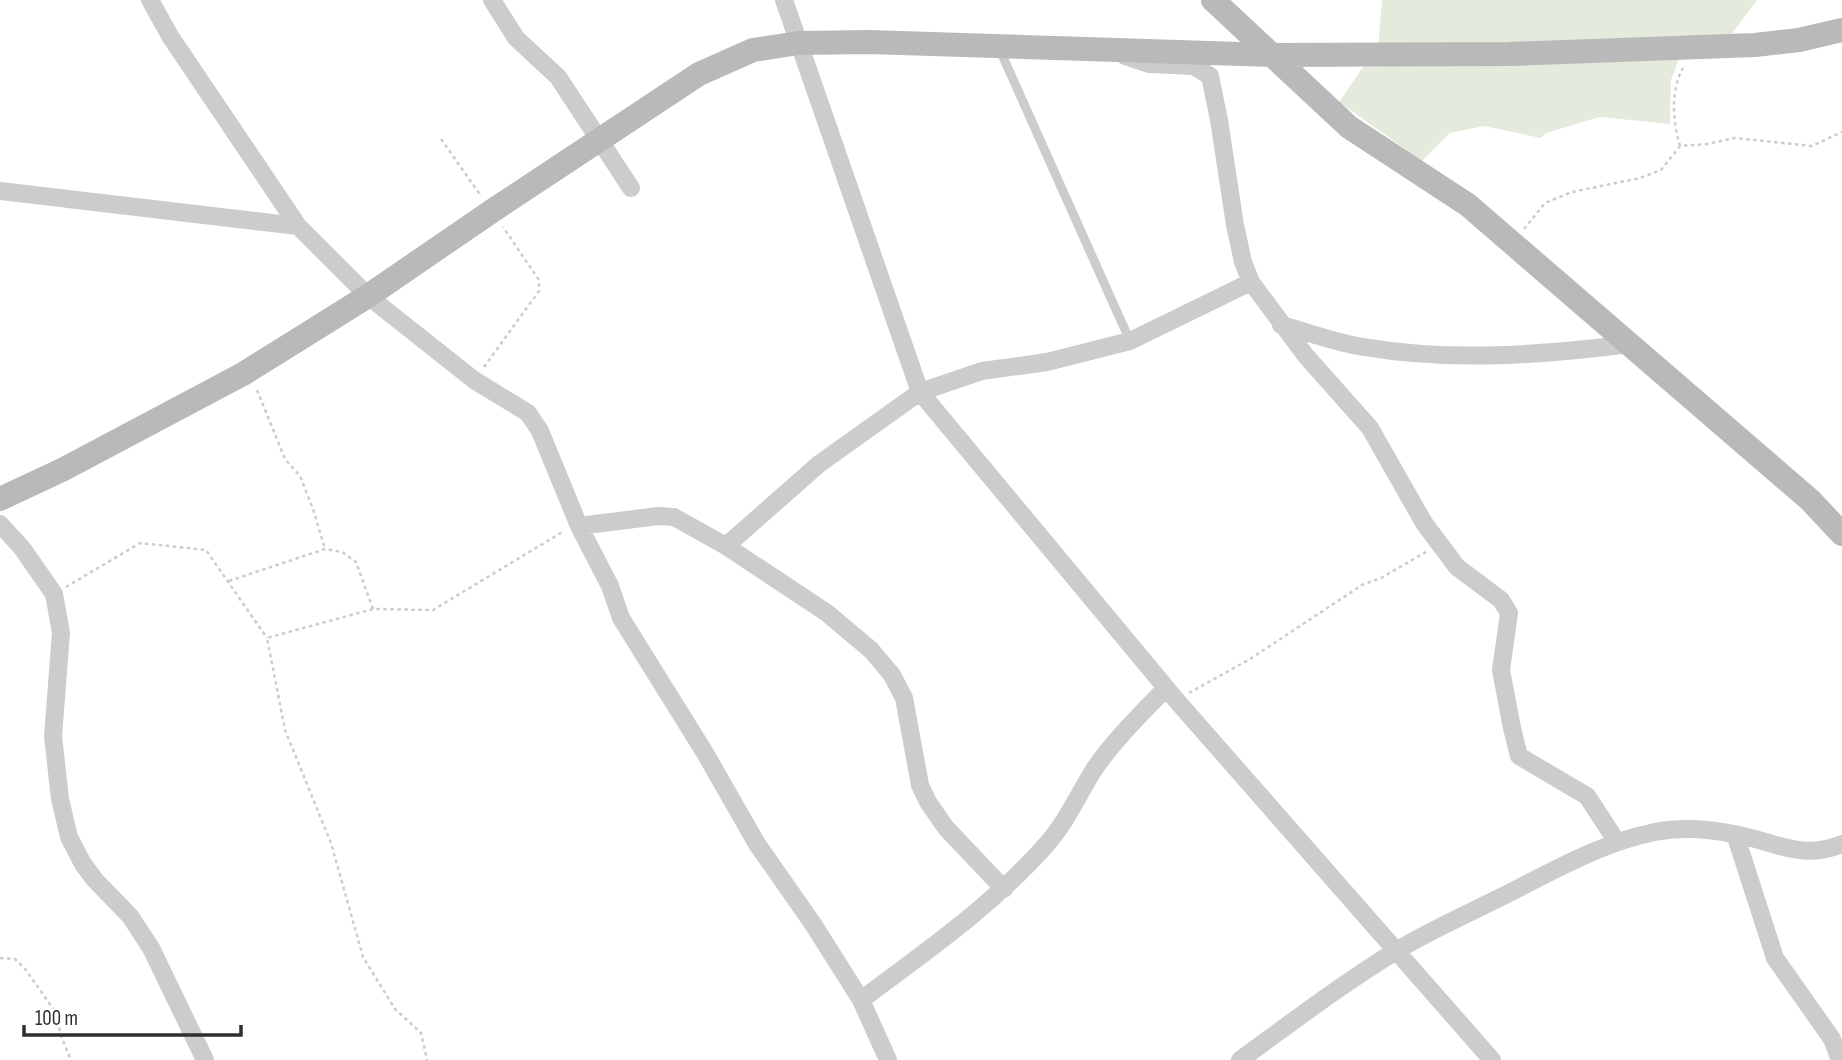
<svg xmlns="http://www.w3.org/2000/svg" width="1842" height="1060" font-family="'Sofia Sans Condensed',sans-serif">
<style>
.green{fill:#e4ebdd}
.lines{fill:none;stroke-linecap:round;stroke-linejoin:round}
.path{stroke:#ccc;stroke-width:2.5;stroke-dasharray:3.5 3.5;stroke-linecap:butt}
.lane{stroke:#ccc;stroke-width:9}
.street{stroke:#ccc;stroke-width:18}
.secondary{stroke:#b9b9b9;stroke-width:24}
</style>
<rect width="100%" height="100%" fill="#fff"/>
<path class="green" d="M1382 0H1757L1731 35 1378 49Z
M1680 56 1671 80 1670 124 1600 117 1546 133 1541 138 1484 126 1450 133 1422 161 1339 102 1363 67Z"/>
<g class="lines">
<path class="path" d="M441 139 481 196
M1680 146C1673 122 1670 91 1683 68
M1524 229 1545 203 1572 192 1640 178 1661 170 1680 146 1707 144 1735 138 1812 146 1842 132
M484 367 539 291V280L503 227
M257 390 285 459 300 476 313 509 325 549
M229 581 325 549 342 552 356 562 373 609 433 610 564 531
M66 587 140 543 206 550 267 638
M373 609 267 638 285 730 331 843 363 957 395 1009 421 1033 427 1060
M1189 693 1250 659 1362 585 1381 578 1426 552
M0 958 15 959 26 970 56 1013 61 1036 71 1060"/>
<path class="lane" d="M999 48 1130 341"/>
<path class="street" d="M150 0 170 36 298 226 368 296 474 380 528 413 540 431 579 526 610 586 621 618 705 753 757 844 813 924 861 1000 888 1060
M492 0 516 38 558 77 631 188
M784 0 920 392 1177 701 1492 1060
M1125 56 1149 64 1194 66 1210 76 1219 120 1235 225 1243 262 1251 282 1306 356 1370 428 1424 523 1457 567 1501 600 1509 613 1501 670 1512 728 1519 756 1587 796 1617 842
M0 191 298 226
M1281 325C1308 332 1336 343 1364 347 1452 362 1543 355 1631 344
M0 524 22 548 54 594 61 633 53 736 60 799 69 837 83 864 95 880 130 916 151 948 205 1060
M579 526 658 516 674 517 726 546 827 613 871 650 892 675 904 698 920 785 928 802 946 828 1004 889
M726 546 819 464 920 392 982 371 1047 362 1130 341 1251 282
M1735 834 1775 958 1832 1039 1840 1060
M861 1000C925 952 992 906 1046 845 1066 823 1079 793 1095 768 1115 739 1142 713 1166 688
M1240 1060C1291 1023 1342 984 1396 951 1432 929 1472 912 1509 893 1556 869 1604 842 1655 832 1681 827 1709 829 1734 834 1774 841 1800 861 1842 844"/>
<path class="secondary" d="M1213 0 1349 127 1468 205 1810 500 1842 534
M0 499 62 470 243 374 368 296 492 211 699 74 753 50 799 43 869 42 1272 55 1509 54 1755 45 1799 40 1842 30"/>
</g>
<path d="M24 1025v10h217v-10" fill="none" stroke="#2f2f2f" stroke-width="3.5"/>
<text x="35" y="1025" font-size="21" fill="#2f2f2f" stroke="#ffffff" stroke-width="5" paint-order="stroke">100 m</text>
</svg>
